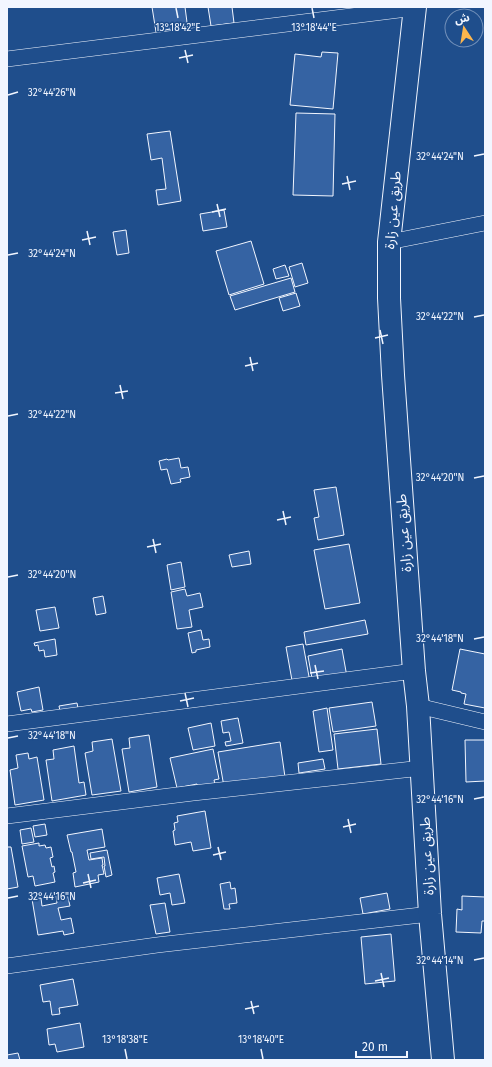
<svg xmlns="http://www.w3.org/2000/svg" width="492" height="1067" font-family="'Fira Sans','Noto Sans Arabic',sans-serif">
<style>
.building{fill:#3563a3;stroke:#f2f6ff}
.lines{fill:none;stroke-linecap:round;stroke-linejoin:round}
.minor-casing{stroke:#f2f6ff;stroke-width:16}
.primary-casing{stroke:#f2f6ff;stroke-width:24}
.minor{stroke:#1f4e8c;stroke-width:15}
.primary{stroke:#1f4e8c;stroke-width:22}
.ticks{fill:none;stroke:#f2f6ff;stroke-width:1.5}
.labels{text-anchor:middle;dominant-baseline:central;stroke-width:3;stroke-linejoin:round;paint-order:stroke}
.street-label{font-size:14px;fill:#f2f6ff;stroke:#1f4e8c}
.ticks-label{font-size:10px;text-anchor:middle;fill:#f2f6ff;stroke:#1f4e8c;stroke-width:3;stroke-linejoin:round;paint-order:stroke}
</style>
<rect width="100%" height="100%" fill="#1f4e8c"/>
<path class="building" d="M152 7H185L188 30 171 32 170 29 156 32Z
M208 7H232L234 23 211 26Z
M322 52 338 53 333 109 290 105 295 54 321 57Z
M296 113 335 114 333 196 293 195Z
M170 131 181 201 158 205 156 190 166 189 162 158 151 160 147 134Z
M224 210 227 227 203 231 200 214Z
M126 230 129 253 117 255 113 232Z
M251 241 264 284 229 295 216 251Z
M302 263 308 283 295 287 289 267Z
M285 265 289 276 276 279 273 269Z
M291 278 295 292 235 310 230 296Z
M296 293 300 306 283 311 279 298Z
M179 458 181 468 188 467 190 477 180 479 181 482 171 484 167 469 161 470 159 461 167 459 168 460Z
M336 487 344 535 318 540 314 518 319 517 314 490Z
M349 544 360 603 325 609 314 550Z
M249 551 251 564 232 567 229 555Z
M181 562 185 587 171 590 167 565Z
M185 589 187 596 200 593 203 607 189 610 192 627 177 629 171 592Z
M103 596 106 613 96 615 93 598Z
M55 607 59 628 40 631 36 610Z
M365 620 368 634 306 645 304 632Z
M201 630 203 640 209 639 210 647 196 650V652L192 653 188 633Z
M55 639 57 655 45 657 44 650 39 651 38 645 35 646 34 643Z
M303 644 310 682 293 686 286 647Z
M342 649 347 677 313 684 308 656Z
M460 649 485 654V708L464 704 466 694 461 693V692L452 690Z
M39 687 43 710 32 712 31 709 21 711 17 692Z
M372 702 376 726 333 732 329 708Z
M77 703 79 713 61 716 59 706Z
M327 708 333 750 319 752 313 711Z
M238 718 243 743 226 746 225 742 231 741 229 732 223 733 221 721Z
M211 723 215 746 193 750 188 728Z
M377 729 381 764 338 769 334 734Z
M149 735 157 787 129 792 122 749 130 748 129 738Z
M112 739 121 791 92 795 85 753 93 751 92 742Z
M465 740H485V781L466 782Z
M280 742 285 777 224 787 218 752Z
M74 746 79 783 84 782 86 795 52 801 46 760 54 759 53 750Z
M213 749 219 779 214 780 215 784 198 788 197 784 177 788 170 758Z
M28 753 29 759 37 757 44 800 15 805 10 770 18 768 16 755Z
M323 759 325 769 299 773 298 763Z
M205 811 211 848 193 851 191 842 175 845 173 831 175 830 174 823 178 822 177 816Z
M45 824 47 835 35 837 33 826Z
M31 828 34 842 22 844 20 830Z
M102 829 105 847 87 850 89 860 102 858 103 865H102L104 874 98 875 99 882 75 887 73 873 76 872 72 852H71L67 835Z
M39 843V846L45 845 46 848 51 847 53 857 50 858 52 867 54 866 55 872 53 873 55 882 35 886 33 876 28 877 22 846Z
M7 847H11L18 887 7 889Z
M107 850 112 875 106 877 104 866H105L104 857 91 859 90 853Z
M179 874 185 903 172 905 170 893 160 895 157 878Z
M230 882 231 889 235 888 237 903 229 904 230 909H224L220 884Z
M67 893 70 906 58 908 61 920 71 918 74 933 64 935 63 931 38 935 32 899 41 898 42 906 57 903 56 895Z
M387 893 390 909 363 914 360 898Z
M462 896 485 897V921H482L481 933 456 932 457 909 462 910Z
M165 903 170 932 156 934 150 905Z
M391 934 395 981 365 984 361 937Z
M73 979 78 1005 59 1008 60 1014 52 1015 50 1001 43 1002 40 985Z
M80 1023 84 1047 57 1052 55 1044 49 1045 47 1029Z
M18 1053 20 1060H7V1055Z"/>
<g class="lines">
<g class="minor-casing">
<path id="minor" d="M7 59 415 8
M389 242 485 223
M418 706 485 722
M7 724 414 671
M7 816 193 793 422 768
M7 966 157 945 430 914"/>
</g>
<g class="primary-casing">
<path id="primary" d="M415 7 389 242V298L393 375 414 671 418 706 430 914 443 1060"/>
</g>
<use href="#minor" class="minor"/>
<use href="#primary" class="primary"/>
</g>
<path class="ticks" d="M176 8 178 18M312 8 314 18M185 50 188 63M179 58 193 55M8 95 18 92M474 156 484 154M347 176 350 190M342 184 356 181M217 204 220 217M212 212 226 209M87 231 90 245M82 240 96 237M8 255 18 253M474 317 484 315M380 330 383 344M375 338 388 335M250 357 253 371M245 366 258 363M120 385 123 399M115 393 128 391M8 416 18 414M474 478 484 476M283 511 286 525M277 520 291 517M153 539 156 553M147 547 161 544M8 577 18 575M474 639 484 637M315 665 318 679M310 673 324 671M185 693 188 707M180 701 194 698M8 738 18 736M474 799 484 797M348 819 351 833M343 827 356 824M218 847 221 860M213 855 226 852M88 874 91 888M83 883 96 880M8 898 18 896M474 960 484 958M381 973 384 987M375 981 389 978M251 1001 254 1014M245 1009 259 1006M125 1049 127 1059M261 1049 263 1059"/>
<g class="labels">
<g class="street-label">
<text transform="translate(393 210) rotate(-85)">طريق عين زارة</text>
<text transform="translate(404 533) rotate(-94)">طريق عين زارة</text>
<text transform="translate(427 856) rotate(-93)">طريق عين زارة</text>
</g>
</g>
<g class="ticks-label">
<text x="178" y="31">13°18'42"E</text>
<text x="314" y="31">13°18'44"E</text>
<text x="52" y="96">32°44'26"N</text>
<text x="440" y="160">32°44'24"N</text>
<text x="52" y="257">32°44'24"N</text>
<text x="440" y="320">32°44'22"N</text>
<text x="52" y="418">32°44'22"N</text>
<text x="440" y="481">32°44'20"N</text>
<text x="52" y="578">32°44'20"N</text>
<text x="440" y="642">32°44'18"N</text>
<text x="52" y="739">32°44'18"N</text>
<text x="440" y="803">32°44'16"N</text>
<text x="52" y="900">32°44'16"N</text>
<text x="440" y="964">32°44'14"N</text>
<text x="125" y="1043">13°18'38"E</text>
<text x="261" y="1043">13°18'40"E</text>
</g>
<rect width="492" height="1067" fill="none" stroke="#f2f6ff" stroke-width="16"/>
<g transform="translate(464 28) rotate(348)"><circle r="19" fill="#1f4e8c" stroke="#7391ba"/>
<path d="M0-3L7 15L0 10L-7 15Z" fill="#ffb74d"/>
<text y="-6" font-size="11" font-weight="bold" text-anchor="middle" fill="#f2f6ff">ش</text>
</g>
<path d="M356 1051v6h51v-6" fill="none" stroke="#f2f6ff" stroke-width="2"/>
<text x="362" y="1051" font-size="12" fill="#f2f6ff" stroke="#1f4e8c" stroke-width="3" paint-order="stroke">20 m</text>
</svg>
